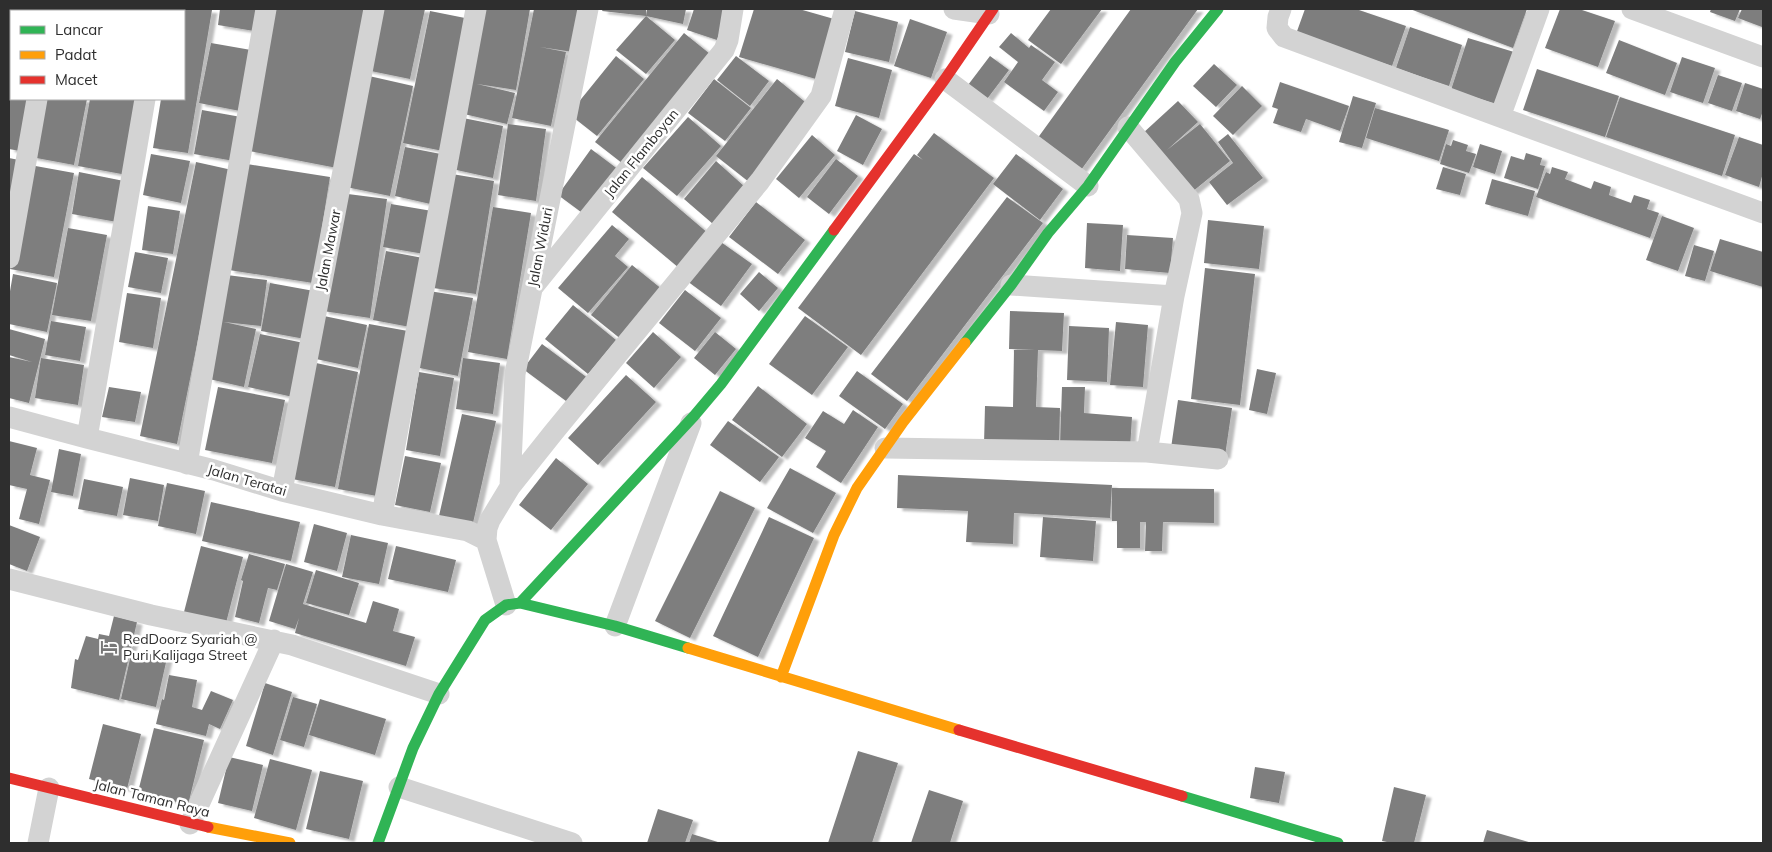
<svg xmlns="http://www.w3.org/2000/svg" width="1772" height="852" font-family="Mulish,sans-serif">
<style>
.building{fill:#7e7e7e;filter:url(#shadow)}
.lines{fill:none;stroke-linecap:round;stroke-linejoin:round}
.street{stroke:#d3d3d3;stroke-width:21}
.fast{stroke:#30b455;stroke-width:11}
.slow{stroke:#ff9f0a;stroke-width:11}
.jam{stroke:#e5322d;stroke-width:11}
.labels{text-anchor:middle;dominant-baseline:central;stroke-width:5;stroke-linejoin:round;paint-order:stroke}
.street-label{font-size:14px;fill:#2e2e2e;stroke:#fff}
.poi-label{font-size:14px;fill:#2e2e2e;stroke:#fff;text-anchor:start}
</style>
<defs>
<filter id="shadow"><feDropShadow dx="5.5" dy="3" stdDeviation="1" flood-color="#0004"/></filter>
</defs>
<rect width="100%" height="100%" fill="#fff"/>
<path class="building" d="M9 9H48V11H11V48H9Z
M56 9H102L101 11H56Z
M109 9H151L150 11H109Z
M176 9 212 10 188 153 153 148 161 99H184V11H176Z
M220 9H257L254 31 218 25Z
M276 9H367L337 168 249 151Z
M379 9H425L410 79 366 70Z
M485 9H530L516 90 477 84 515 93 507 124 464 114Z
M534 9H581L573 52 540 47 566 52 551 126 512 118Z
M603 9H646V16L647 9H686L683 24 646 16 602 11Z
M694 9H727L717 40 687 30Z
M754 9H799L834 19 816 79 739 57Z
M1051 9H1102L1061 64 1028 40Z
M1131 9H1198L1081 170 1037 139Z
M1305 9H1356L1406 26 1392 66 1296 34Z
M1410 9H1527L1513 48Z
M1560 9H1579L1615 21 1598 67 1545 48Z
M1711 9H1740L1735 21 1710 12Z
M1742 9H1763L1762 27 1738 18Z
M430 11 470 19 443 151 403 143Z
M855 11 898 22 889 62 845 52Z
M646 16 675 40 646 74 616 50Z
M910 19 947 32 931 78 894 66Z
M1410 27 1462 45 1449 86 1396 68Z
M684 33 715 58 627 167 595 142Z
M1011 33 1029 48 1031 45 1055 62 1042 80 1058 92 1044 111 1004 82 1018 62 999 47Z
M1468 38 1514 52 1497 104 1451 90Z
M1619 40 1677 63 1665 95 1606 73Z
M211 43 251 50 240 111 199 103Z
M616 56 644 79 597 136 569 114Z
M736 56 769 81 750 106 717 80Z
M990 56 1009 70 987 99 968 85Z
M1682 57 1715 68 1703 103 1670 92Z
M848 58 892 70 879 118 835 106Z
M1214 64 1237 85 1216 107 1193 86Z
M1537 69 1619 96 1605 137 1523 110Z
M1718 75 1742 83 1732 111 1708 103Z
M369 76 413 86 390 196 346 187Z
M714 79 751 108 725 141 688 113Z
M777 79 810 106 749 182 716 156Z
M1280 82 1349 106 1340 131 1306 119 1301 132 1273 123 1278 109 1272 107Z
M1745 83 1763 89V111L1760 119 1736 111Z
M9 84H11V99H29L20 151 9 149Z
M1242 86 1262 106 1233 135 1213 116Z
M1353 96 1376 103 1362 148 1339 142Z
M1620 97 1735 135 1722 176 1606 137Z
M42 99H87L74 165 31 157Z
M90 99H140L127 175 78 166Z
M1178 101 1198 122 1167 150 1200 124 1230 161 1192 192 1142 134Z
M1375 108 1449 130 1439 161 1366 138Z
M202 110 241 117 234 161 194 154Z
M856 115 882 129 863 165 837 151Z
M688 117 721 146 677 196 643 168Z
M463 118 503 126 493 178 452 169Z
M508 124 546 129 536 201 498 195Z
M934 133 994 178 861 355 798 308 914 154 923 160 917 155Z
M1228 134 1263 178 1227 205 1209 182 1233 163 1218 142Z
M812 135 835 155 799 198 776 179Z
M1739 137 1763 145V173L1759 187 1725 175Z
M1453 140 1468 145 1466 151 1476 154 1469 173 1440 164 1446 144 1451 146Z
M1480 144 1502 151 1495 174 1473 167Z
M405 147 446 155 435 205 395 196Z
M591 149 619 170 585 215 558 195Z
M1526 153 1542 158 1540 165 1545 166 1538 189 1504 178 1511 156 1524 160Z
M151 154 190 161 181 203 143 195Z
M1016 154 1063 189 1040 220 993 184Z
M9 158 19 160 9 210Z
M836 159 858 176 829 214 807 197Z
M716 161 745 187 713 224 684 199Z
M196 162 232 170 177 444 140 436Z
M247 164 330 177 313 283 229 270Z
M30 165 74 173 54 277 10 269Z
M1443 167 1466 174 1460 195 1436 189Z
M1552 167 1568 172 1565 179 1591 189 1594 181 1611 187 1609 195 1631 203 1634 195 1650 200 1647 209 1659 213 1650 238 1536 197 1546 172 1550 174Z
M79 172 124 181 117 222 72 214Z
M452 174 494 181 476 294 433 288Z
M642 177 709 234 679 268 612 212Z
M1492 179 1535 191 1528 216 1485 204Z
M340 193 387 199 370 318 323 311Z
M1007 197 1043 223 907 401 871 374Z
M756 202 805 240 778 274 729 237Z
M391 204 432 211 424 254 383 247Z
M148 206 180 211 173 254 142 250Z
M493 207 531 213 507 359 468 352Z
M1662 216 1694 228 1678 271 1646 260Z
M1208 220 1264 226 1259 269 1204 263Z
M1087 223 1123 225 1120 271 1085 268Z
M612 225 629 239 615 256 628 267 588 313 558 288Z
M68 228 107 235 91 321 52 315Z
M1127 235 1173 238 1170 273 1125 269Z
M1720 239 1763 252V287L1710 271Z
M718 240 752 264 721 306 687 281Z
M1694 245 1714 251 1705 281 1685 276Z
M386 251 423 258 410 327 373 320Z
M135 252 168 258 161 293 128 287Z
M632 265 663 290 622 340 591 315Z
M1205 268 1255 274 1240 405 1191 399Z
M759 272 778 288 759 311 740 294Z
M13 274 57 283 47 332 9 324V297Z
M227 275 267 280 261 326 224 322 256 329 244 387 209 379Z
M270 283 314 291 305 339 261 331Z
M685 290 721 318 695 351 659 323Z
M429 291 473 298 458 376 415 367Z
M127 293 161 298 153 348 119 342Z
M573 305 616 340 588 374 545 339Z
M1010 311 1064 313 1062 351 1038 350 1036 407 1060 408 1059 445 984 444 985 406 1013 407 1014 350H1035L1009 349Z
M324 316 367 325 358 368 316 359Z
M805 316 848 347 812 395 769 364Z
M51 321 86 327 80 361 45 355Z
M1116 322 1148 325 1143 387 1110 385Z
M369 324 408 331 377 496 338 489Z
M1069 326 1109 328 1107 382 1067 380Z
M9 329 45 339 29 403 9 398V357L32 362 9 355Z
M653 332 681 357 654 388 626 363Z
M715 332 736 349 715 375 694 358Z
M260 334 304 343 293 397 248 387Z
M542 344 589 379 570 404 523 369Z
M41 358 84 365 78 405 35 398Z
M463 358 500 363 493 414 456 409Z
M316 363 358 372 335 487 292 479Z
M1257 369 1276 373 1267 414 1249 410Z
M857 371 903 404 885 429 839 396Z
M419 372 454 378 440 456 406 450Z
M626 375 656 402 598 465 568 438Z
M758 386 807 424 782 457 732 420Z
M109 387 141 392 135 422 102 417Z
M218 387 285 400 272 463 205 450Z
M1062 387H1085L1084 413 1132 417 1130 449 1060 446Z
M1178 400 1232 408 1225 456 1171 448Z
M853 410 878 427 841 483 816 467 826 451 805 438 823 411 844 424Z
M462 414 496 421 473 523 439 516Z
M728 421 779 457 760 482 710 445Z
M9 441 37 448 30 475 50 480 39 524 19 519 27 489 9 485Z
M59 449 81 454 73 496 51 492Z
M405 456 441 463 430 512 395 505Z
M556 458 588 484 551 530 519 505Z
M790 468 836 493 813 533 767 508Z
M898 475 1112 485 1110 518 1014 513 1013 544 966 542 968 511 897 508Z
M130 478 164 485 158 521 123 515Z
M84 479 123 487 117 516 78 509Z
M167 483 205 491 196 534 158 526Z
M1112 488 1214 489V523L1163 522 1162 551H1145L1146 522H1140V548H1117V521H1112Z
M720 491 755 508 690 638 655 621Z
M211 502 300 522 291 561 202 541Z
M769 517 814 538 758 657 713 636Z
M1043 517 1096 521 1093 561 1040 557Z
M314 524 347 533 337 571 304 562Z
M9 525 40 537 27 571 9 564Z
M351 535 388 543 379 584 342 577Z
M201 546 243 557 226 623 184 612Z
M396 546 456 560 448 592 388 579Z
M249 554 285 564 277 590 268 588 259 623 235 617 243 581 241 580Z
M286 564 313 572 303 604 366 623 373 601 399 609 393 631 415 637 406 666 295 633 299 618 295 629 269 621Z
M316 570 359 583 349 615 306 603Z
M114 616 137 622 119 700 71 688 75 659 78 660 86 636 98 639 99 634 109 636Z
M132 650 167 658 156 707 121 699Z
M169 675 197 680 192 707 202 710 211 691 233 700 220 729 209 724 206 736 156 724 162 699 164 700Z
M265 683 292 692 273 755 246 746Z
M293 697 317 704 304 747 280 740Z
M320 699 386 719 375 755 309 735Z
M103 724 141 734 127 789 89 779Z
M154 728 204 740 188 805 138 792Z
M858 751 898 763 872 843H828Z
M229 757 263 765 252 811 218 803Z
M270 759 312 770 296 830 254 818Z
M1255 767 1285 772 1279 803 1250 798Z
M320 771 363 781 349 839 306 829Z
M1394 787 1426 795 1414 843H1392L1382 841Z
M929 790 963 801 950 843H911Z
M658 809 693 820 685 843H647Z
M1487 830 1532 843H1483Z
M692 834 721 843H689Z"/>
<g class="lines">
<path class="street" d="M954 9 989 14
M1281 9 1278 17 1277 28 1284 37 1500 117 1539 9
M1632 9 1763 57
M52 11 53 9
M160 11V9
M945 79 1088 186
M1500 117 1763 213
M1128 127 1189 199 1192 213 1174 296 1147 452 1218 459
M9 258 37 99
M1011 285 1174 296
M533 287 724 50 728 40 733 9
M9 417 87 438 214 470 282 491 382 515 468 531 486 540
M87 438 145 99
M885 448 1147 452
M187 464 266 9
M510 487 515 374 588 9
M282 491 374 9
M382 515 476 9
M9 579 151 615 292 645 439 694
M506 605 486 540 487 528 490 520 510 487 553 433 760 181 821 96 845 9
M615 626 691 423
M399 787 572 843
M190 824 274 640
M38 843 49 788"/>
<path class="fast" d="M965 343 1011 285 1048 233 1088 186 1175 62 1218 9
M520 603 694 416 721 384 834 230
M1182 796 1338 843
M378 843 413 748 439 694 485 620 506 605 520 603 615 626 688 648"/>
<path class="slow" d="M688 648 959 730
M781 677 834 535 857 488 903 422 965 343
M208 827 290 843"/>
<path class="jam" d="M834 230 945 79 993 9
M959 730 1182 796
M9 778 208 827"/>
</g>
<defs>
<g id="hotel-bare" transform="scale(1.35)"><path d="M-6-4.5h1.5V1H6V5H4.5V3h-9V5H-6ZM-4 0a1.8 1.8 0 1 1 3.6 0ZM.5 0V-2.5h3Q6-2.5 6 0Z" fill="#777" stroke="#fff" stroke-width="2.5" paint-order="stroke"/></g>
</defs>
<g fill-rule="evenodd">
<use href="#hotel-bare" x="109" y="647"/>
</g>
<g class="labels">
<g class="street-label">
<text transform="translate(641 153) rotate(-51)">Jalan Flamboyan</text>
<text transform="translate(540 247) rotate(-79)">Jalan Widuri</text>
<text transform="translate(328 250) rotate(-79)">Jalan Mawar</text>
<text transform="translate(247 480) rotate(16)">Jalan Teratai</text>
<text transform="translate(152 798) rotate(14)">Jalan Taman Raya</text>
</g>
<g class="poi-label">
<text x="123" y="639">RedDoorz Syariah @<tspan x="123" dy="16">Puri Kalijaga Street</tspan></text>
</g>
</g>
<rect width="1772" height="852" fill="none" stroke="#2e2e2e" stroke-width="20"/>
<rect x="10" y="10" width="175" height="90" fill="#ffffff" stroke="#ababab"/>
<rect x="20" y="26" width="25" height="8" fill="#30b455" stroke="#ababab"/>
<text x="55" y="35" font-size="15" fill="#2e2e2e">Lancar</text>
<rect x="20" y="51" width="25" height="8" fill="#ff9f0a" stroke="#ababab"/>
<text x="55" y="60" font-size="15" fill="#2e2e2e">Padat</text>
<rect x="20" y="76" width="25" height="8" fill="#e5322d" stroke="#ababab"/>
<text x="55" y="85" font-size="15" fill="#2e2e2e">Macet</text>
</svg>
